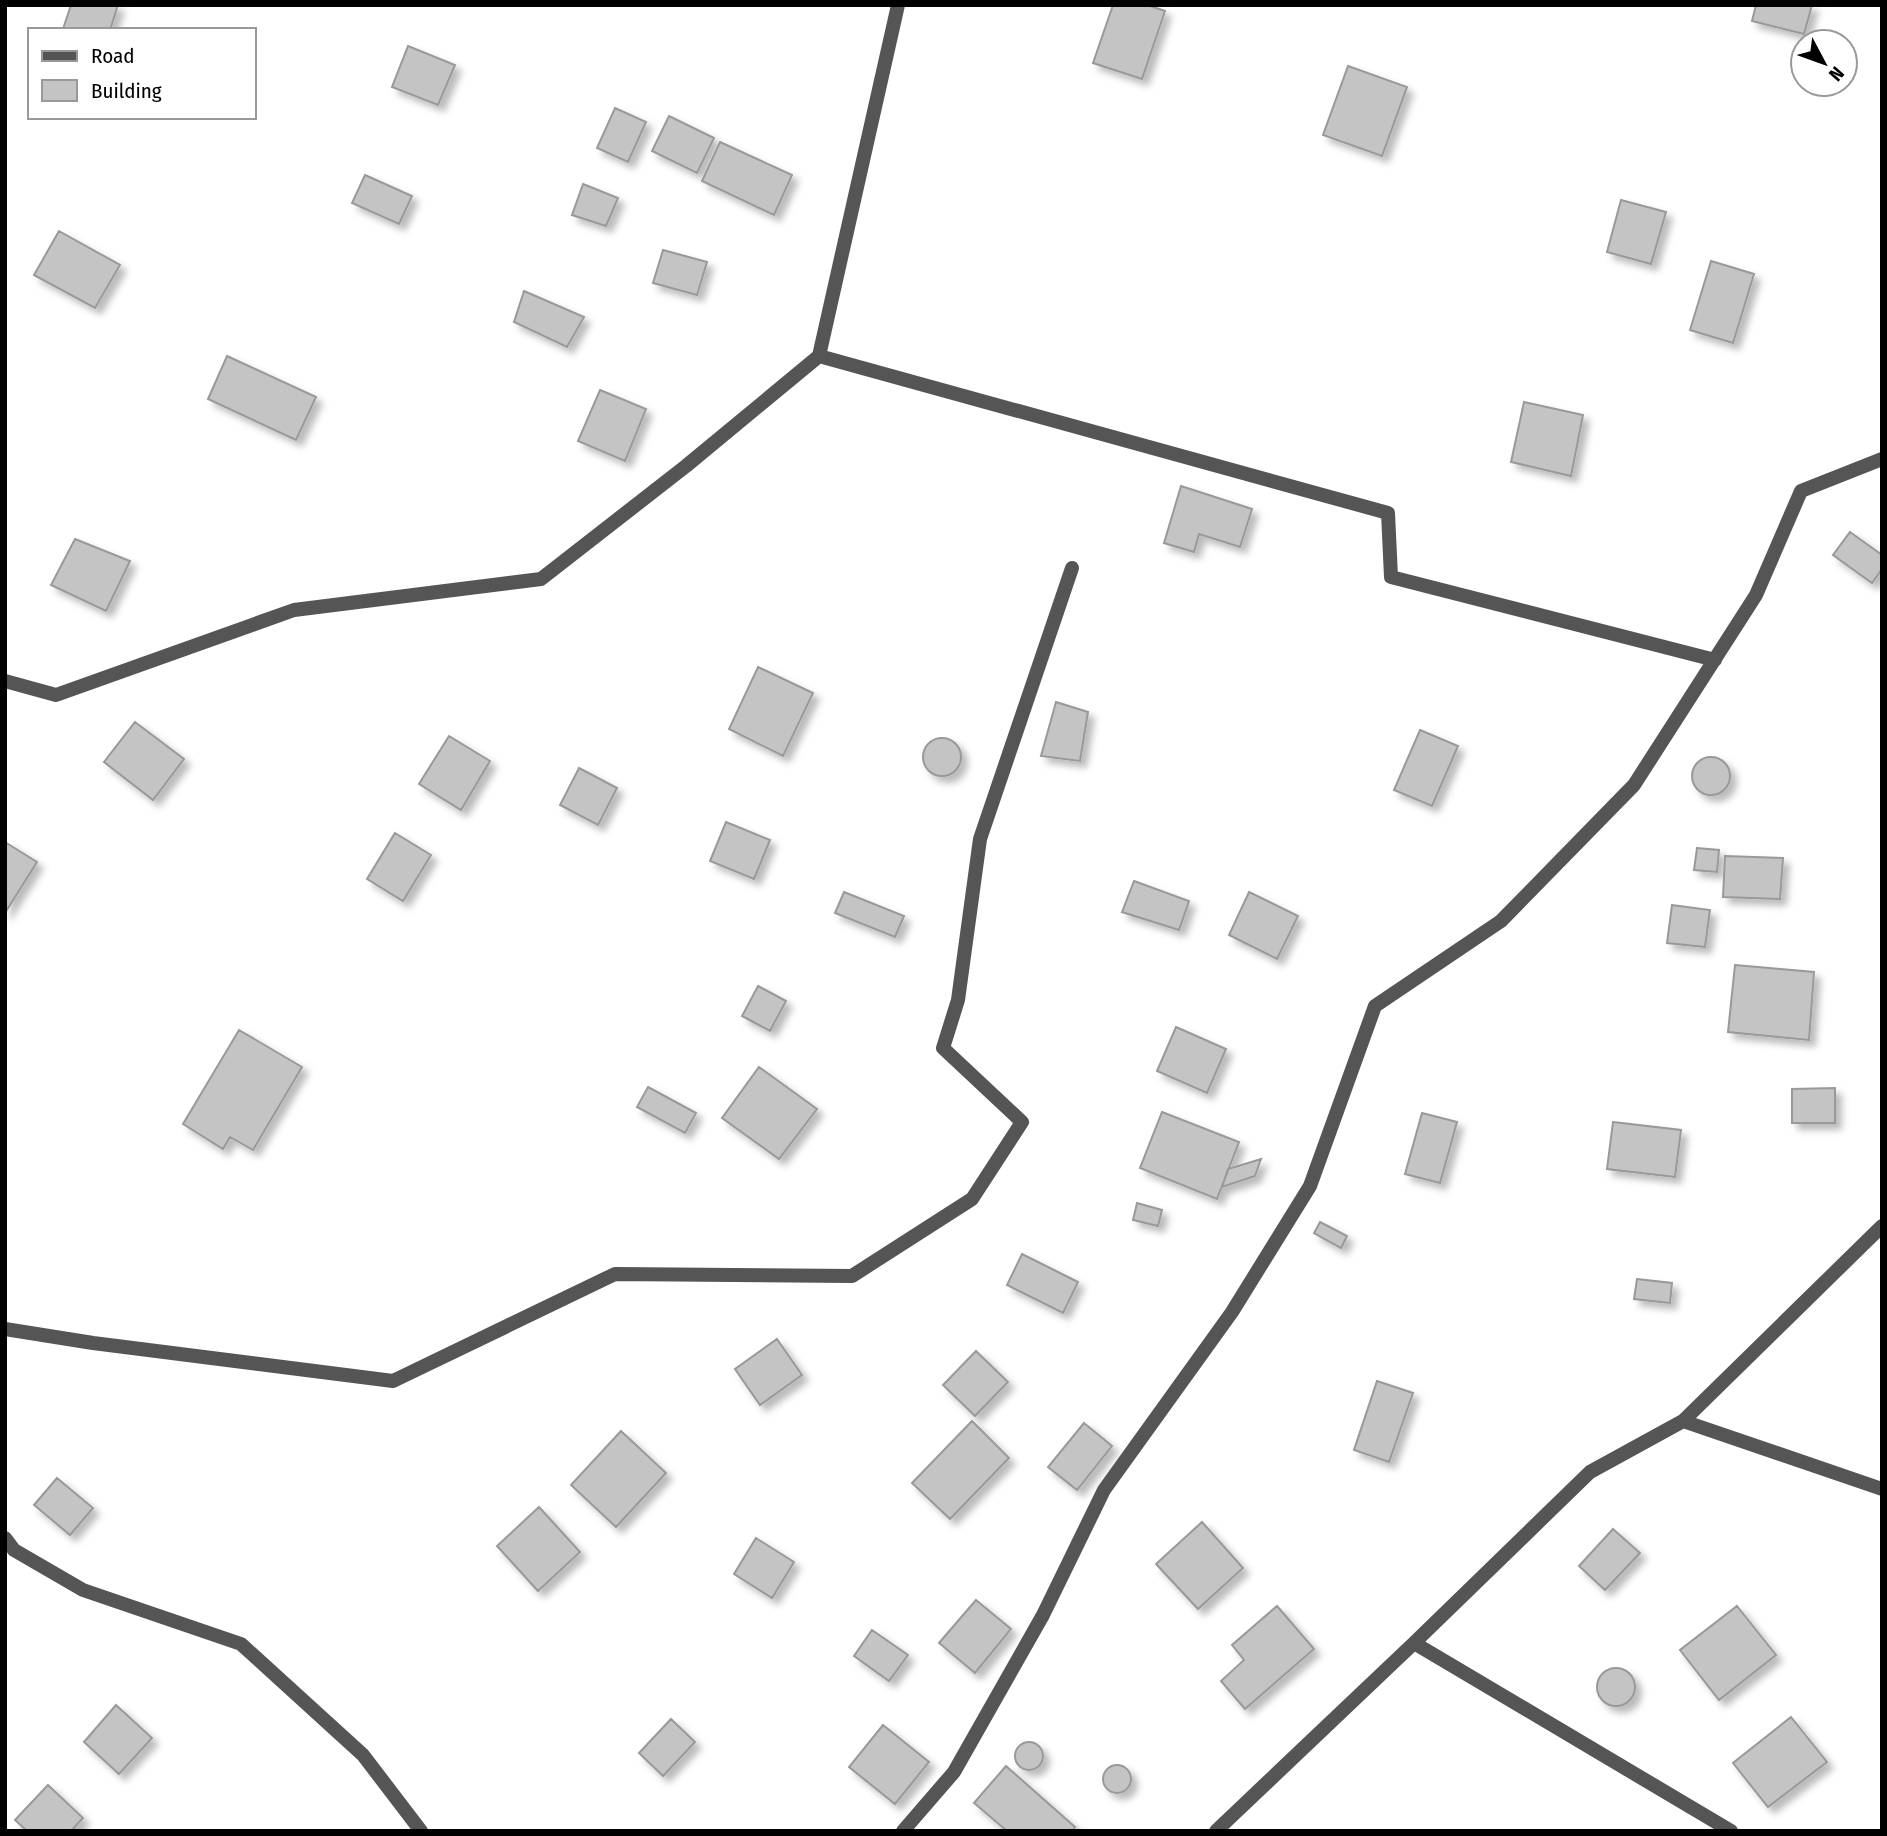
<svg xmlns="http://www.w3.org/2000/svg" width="1887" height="1836" font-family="'Fira Sans Condensed',sans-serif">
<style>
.building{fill:#c4c4c4;stroke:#999;stroke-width:2;filter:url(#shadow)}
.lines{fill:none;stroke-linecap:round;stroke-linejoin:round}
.minor{stroke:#555;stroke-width:14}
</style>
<defs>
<filter id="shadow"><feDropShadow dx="6" dy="6" stdDeviation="3.5" flood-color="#0004"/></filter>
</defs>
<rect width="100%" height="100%" fill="#fff"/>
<path class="building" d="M71 5H118L110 30H66L63 29Z
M1113 5H1147L1165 11 1142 79 1093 63Z
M1756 5H1812L1804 34 1752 21Z
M408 46 455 65 438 105 392 87Z
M1348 66 1407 87 1382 156 1323 135Z
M615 108 646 122 628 162 597 148Z
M669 116 714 138 697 173 652 151Z
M720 142 792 175 774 215 702 181Z
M365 175 412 196 399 224 352 203Z
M583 184 618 198 606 226 572 215Z
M1621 200 1666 212 1651 264 1607 252Z
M59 231 120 265 95 308 34 275Z
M663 250 707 262 697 295 653 283Z
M1711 261 1754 274 1733 343 1690 330Z
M524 291 584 317 567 347 514 322Z
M227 356 316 397 296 440 208 399Z
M600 390 646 409 625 461 578 441Z
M1524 402 1583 415 1571 476 1511 462Z
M1181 486 1252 509 1240 547 1199 534 1194 552 1164 543Z
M1850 532 1882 555V569L1872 583 1833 555Z
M75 539 130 561 106 611 51 585Z
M758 667 813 693 783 756 729 729Z
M1056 702 1088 712 1080 761 1041 756Z
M135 722 184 759 153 800 104 762Z
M1420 730 1458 746 1432 806 1394 790Z
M449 736 490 761 461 810 419 784Z
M923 757a19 19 0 1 1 38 0a19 19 0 1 1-38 0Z
M1692 776a19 19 0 1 1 38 0a19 19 0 1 1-38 0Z
M579 768 617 788 598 825 560 805Z
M726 822 770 840 754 879 710 861Z
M395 833 431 855 403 901 367 879Z
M5 842 37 862 5 913Z
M1697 848 1719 850 1717 872 1694 870Z
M1725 856 1783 858 1780 899 1723 897Z
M1134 881 1189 901 1179 930 1122 912Z
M844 892 904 916 895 937 835 913Z
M1249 892 1298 916 1277 959 1229 935Z
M1672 905 1710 910 1705 947 1667 943Z
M1735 965 1814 972 1809 1040 1728 1032Z
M758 986 786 1001 770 1031 742 1016Z
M1176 1027 1226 1049 1207 1093 1157 1071Z
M239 1030 302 1067 253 1150 230 1137 223 1149 183 1124Z
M759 1067 817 1109 779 1159 722 1118Z
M648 1087 696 1113 685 1133 637 1107Z
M1835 1088V1123H1792V1089Z
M1162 1112 1239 1142 1217 1199 1140 1168Z
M1422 1113 1457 1122 1440 1183 1405 1174Z
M1613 1122 1681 1130 1675 1177 1607 1169Z
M1261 1159 1255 1176 1222 1187 1228 1169Z
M1137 1203 1162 1210 1158 1226 1133 1220Z
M1320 1222 1347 1236 1341 1248 1314 1233Z
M1022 1254 1078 1282 1063 1313 1007 1285Z
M1637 1279 1672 1283 1670 1303 1634 1299Z
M777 1339 802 1375 760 1405 735 1369Z
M976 1351 1008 1382 975 1416 943 1385Z
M1377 1381 1413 1393 1389 1462 1354 1450Z
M972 1421 1009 1458 950 1519 912 1483Z
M1084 1423 1112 1446 1077 1490 1048 1467Z
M621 1431 666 1473 616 1527 571 1485Z
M57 1478 93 1508 70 1535 34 1505Z
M539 1507 580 1552 538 1591 497 1546Z
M1202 1522 1243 1568 1198 1609 1156 1564Z
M1613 1529 1640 1553 1605 1590 1579 1566Z
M756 1538 794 1562 772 1598 734 1574Z
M976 1600 1011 1629 975 1673 939 1643Z
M1277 1606 1314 1649 1245 1709 1221 1681 1244 1660 1232 1645Z
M1737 1606 1776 1655 1719 1700 1680 1650Z
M872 1630 908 1655 889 1681 854 1656Z
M1597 1687a19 19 0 1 1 38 0a19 19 0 1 1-38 0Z
M116 1705 152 1738 119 1774 84 1742Z
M1791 1717 1827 1762 1768 1807 1733 1763Z
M671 1719 695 1742 663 1776 639 1753Z
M883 1725 929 1762 895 1804 849 1767Z
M1015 1756a14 14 0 1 1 28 0a14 14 0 1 1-28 0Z
M1103 1779a14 14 0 1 1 28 0a14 14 0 1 1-28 0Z
M1006 1766 1075 1827 1072 1831H1007L974 1803Z
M48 1785 83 1818 71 1831H27L15 1820Z"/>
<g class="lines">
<path class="minor" d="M819 356 1388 513 1391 577 1715 660
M5 681 56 695 294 610 541 579 686 466 819 356 898 5
M5 1329 93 1343 393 1381 615 1274 852 1276 972 1199 1022 1122 943 1048 958 1000 980 839 1072 568
M1683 1421 1882 1489
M5 1538 14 1550 83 1590 241 1644 363 1755 421 1831
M1414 1643 1731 1831
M903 1831 954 1772 1043 1615 1104 1490 1232 1312 1310 1186 1375 1006 1501 921 1634 785 1756 595 1801 491 1882 459
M1216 1831 1414 1643 1590 1472 1683 1421 1882 1226"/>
</g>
<rect width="1887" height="1836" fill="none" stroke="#000000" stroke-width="14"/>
<rect x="28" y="28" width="228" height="91" fill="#ffffff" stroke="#999999" stroke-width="2"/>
<rect x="42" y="51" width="35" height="10" fill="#555555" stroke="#999999" stroke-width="2"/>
<text x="91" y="63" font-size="21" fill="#000000">Road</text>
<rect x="42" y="80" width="35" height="21" fill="#c4c4c4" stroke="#999999" stroke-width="2"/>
<text x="91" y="98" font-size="21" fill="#000000">Building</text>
<g transform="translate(1824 63) rotate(131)"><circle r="33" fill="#ffffff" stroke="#999999" stroke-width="2"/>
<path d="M0-5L12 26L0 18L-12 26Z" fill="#000000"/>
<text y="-10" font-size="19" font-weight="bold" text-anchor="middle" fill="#000000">N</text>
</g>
</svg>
